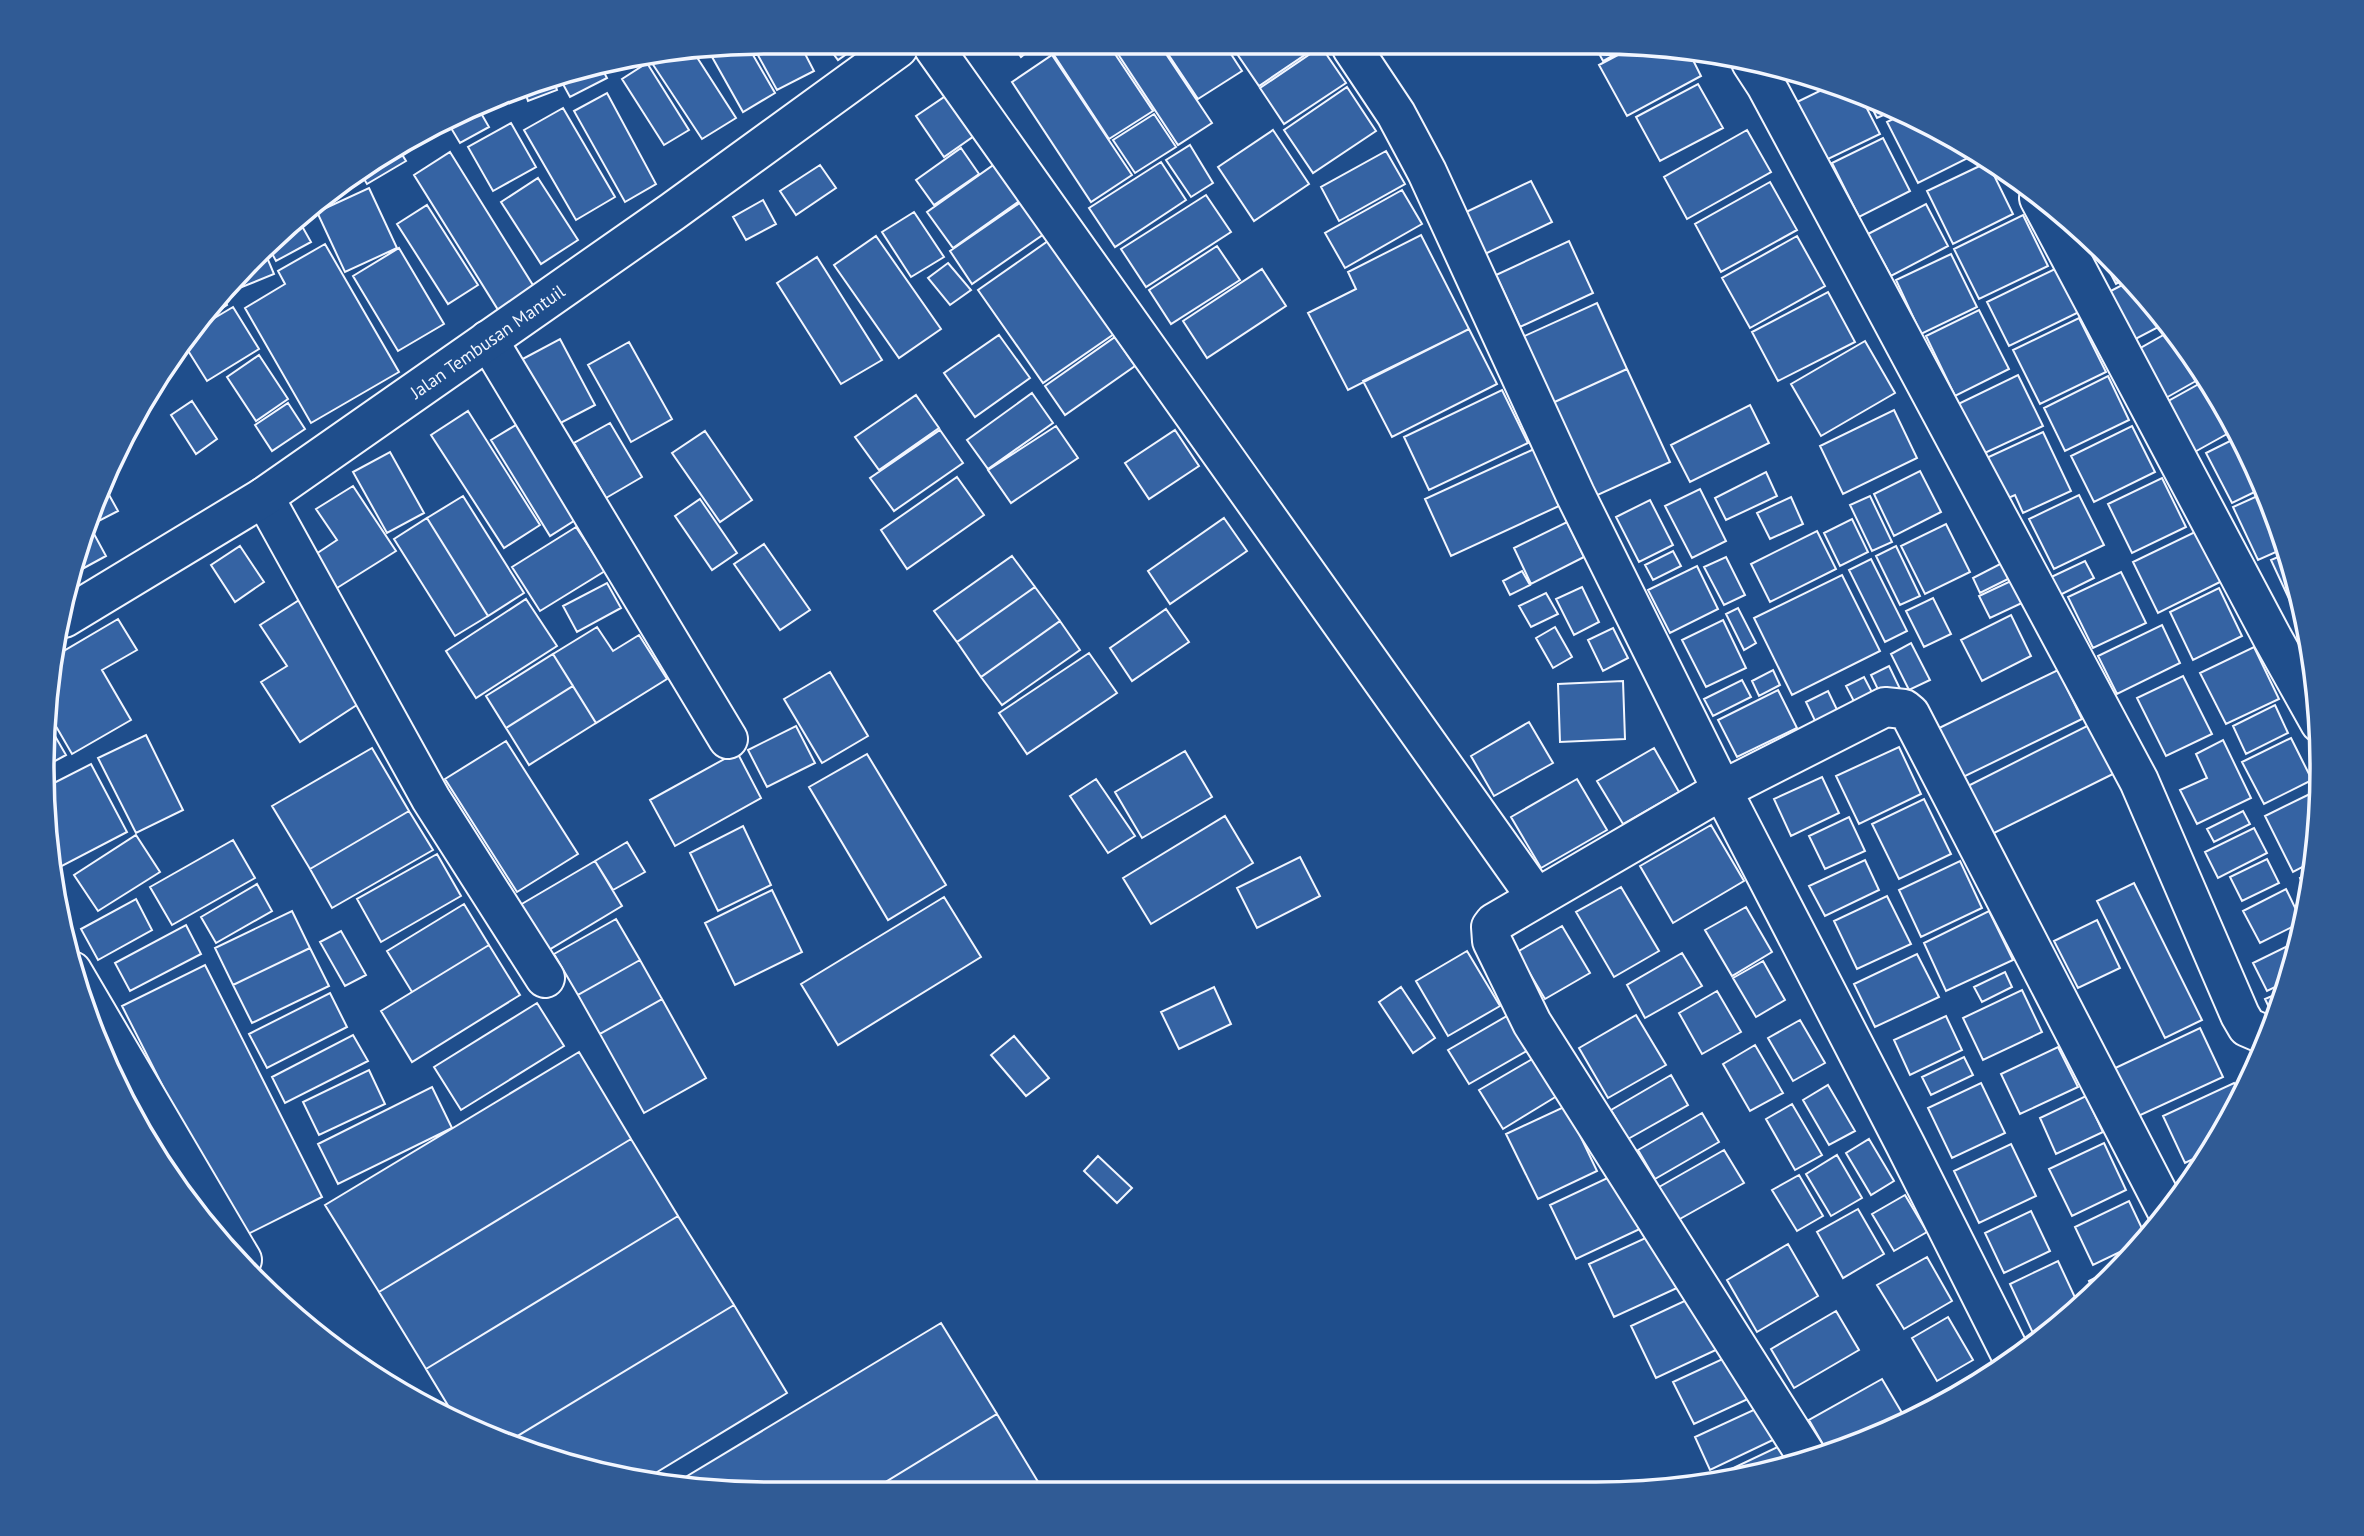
<svg xmlns="http://www.w3.org/2000/svg" width="2364" height="1536" font-family="'PT Sans',sans-serif">
<style>
.building{fill:#3563a3;stroke:#f2f6ff;stroke-width:2}
.lines{fill:none;stroke-linecap:round;stroke-linejoin:round}
.minor-casing{stroke:#f2f6ff;stroke-width:42}
.tertiary-casing{stroke:#f2f6ff;stroke-width:42}
.trunk-casing{stroke:#f2f6ff;stroke-width:42}
.minor{stroke:#1f4e8c;stroke-width:38}
.tertiary{stroke:#1f4e8c;stroke-width:38}
.trunk{stroke:#1f4e8c;stroke-width:38}
.labels{text-anchor:middle;dominant-baseline:central;stroke-width:5;stroke-linejoin:round;paint-order:stroke}
.street-label{font-size:18px;fill:#f2f6ff;stroke:#1f4e8c}
.rim{fill:none;stroke:#f2f6ff;stroke-width:3.5}
</style>
<rect width="100%" height="100%" fill="#1f4e8c"/>
<path class="building" d="M673 48H691L736 118 702 139 646 54Z
M707 48H749L775 93 743 112Z
M754 48H802L814 71 777 90Z
M829 48H855L838 60Z
M1015 48H1032L1021 57Z
M1058 48H1111L1153 111 1109 139 1052 52Z
M1114 48H1162L1212 123 1178 145Z
M1164 48H1227L1242 71 1198 99Z
M1233 48H1315L1259 86Z
M1319 48H1322L1346 83 1284 124 1260 88Z
M1596 48H1626L1603 61Z
M1631 48H1687L1701 76 1627 116 1599 65Z
M1052 55 1132 175 1091 202 1012 82Z
M647 63 689 130 664 145 622 79Z
M600 65 607 78 570 97 558 75Z
M552 76 557 90 528 101 523 86 535 80Z
M1836 83 1859 93 1880 134 1826 160 1797 102Z
M1698 84 1723 128 1660 161 1636 117Z
M1347 87 1376 131 1313 173 1284 130Z
M956 89 984 129 944 157 916 116Z
M607 93 656 184 625 202 574 111Z
M1866 96 1897 109 1877 118Z
M478 108 489 127 460 143 448 123Z
M563 108 615 197 576 220 524 130Z
M1907 112 1917 117 1974 155 1918 183 1887 122Z
M1154 114 1176 147 1135 173 1113 140Z
M511 123 536 167 493 191 468 147Z
M1273 130 1309 184 1254 221 1218 167Z
M1747 130 1771 172 1687 219 1664 177Z
M1883 138 1910 191 1859 217 1832 163Z
M1190 145 1213 183 1191 197 1166 160Z
M398 148 406 161 367 184 358 169Z
M961 148 979 174 934 205 916 180Z
M1386 151 1405 184 1339 221 1321 187Z
M450 152 536 290 500 313 414 175Z
M999 161 1025 197 953 248 927 212Z
M1161 162 1186 200 1115 247 1089 208Z
M1986 163 1989 165 2013 214 1953 244 1927 191Z
M820 165 836 188 796 215 780 191Z
M538 178 578 240 541 264 501 202Z
M1531 181 1552 222 1485 254 1464 213Z
M1770 182 1797 230 1721 272 1695 224Z
M369 188 397 248 345 272 317 212Z
M1402 190 1422 224 1345 268 1325 233Z
M1206 195 1231 232 1146 287 1121 249Z
M763 200 776 224 746 240 733 217Z
M1021 202 1044 234 972 284 950 251Z
M1926 204 1948 246 1891 276 1868 234Z
M427 205 478 285 448 304 397 224Z
M914 212 944 257 911 277 882 232Z
M2023 215 2048 266 1979 299 1954 249Z
M298 219 311 242 276 261 267 244Z
M1421 235 1469 329 1348 390 1308 313 1356 289 1348 272Z
M876 236 941 329 899 358 834 265Z
M1797 236 1825 286 1750 328 1722 278Z
M1048 241 1114 334 1043 383 978 290Z
M1569 241 1593 293 1520 327 1496 275Z
M325 244 399 372 311 423 245 308 285 284 278 271Z
M2095 244 2127 278 2116 284Z
M1217 246 1240 280 1171 324 1149 290Z
M263 248 274 274 242 287 237 275Z
M399 248 444 324 398 351 353 276Z
M1951 254 1977 307 1921 334 1896 280Z
M817 257 882 360 841 384 777 283Z
M948 263 971 290 950 305 928 278Z
M2057 268 2079 312 2009 346 1987 302Z
M1262 269 1286 306 1207 358 1183 321Z
M2130 281 2168 322 2126 344 2101 296Z
M1828 292 1855 342 1778 381 1752 332Z
M220 294 227 305 189 330 192 326Z
M1597 303 1627 369 1548 405 1518 339Z
M233 307 259 349 207 381 182 341 186 335Z
M1979 310 2009 369 1955 396 1926 336Z
M2079 318 2106 372 2040 404 2013 350Z
M1469 329 1497 384 1392 437 1363 381Z
M2174 329 2203 377 2164 399 2137 350Z
M999 335 1030 378 975 417 944 373Z
M1115 337 1135 366 1065 415 1045 386Z
M560 339 595 405 551 428 517 362Z
M1865 341 1895 393 1821 436 1791 384Z
M629 342 672 419 631 442 588 365Z
M259 355 288 399 256 421 227 377Z
M1627 369 1670 462 1591 498 1548 405Z
M2018 375 2043 426 1974 458 1950 408Z
M2108 376 2129 420 2065 451 2044 408Z
M2206 380 2236 429 2191 454 2163 404Z
M1502 390 1528 443 1429 490 1404 437Z
M1032 393 1053 423 988 469 967 440Z
M916 395 939 428 879 470 855 437Z
M192 401 217 439 196 454 171 415Z
M288 403 305 429 272 451 255 425Z
M1750 405 1769 443 1690 482 1671 445Z
M1894 410 1917 458 1843 494 1820 446Z
M468 411 540 525 504 548 431 435Z
M529 417 588 512 550 536 491 440Z
M610 423 642 477 606 498 574 443Z
M1056 426 1078 458 1011 503 988 470Z
M2132 426 2155 472 2094 502 2071 456Z
M940 430 963 463 894 511 870 478Z
M1175 430 1199 466 1149 499 1125 463Z
M705 431 752 500 720 522 672 453Z
M2043 432 2071 491 2023 513 2015 495 1999 502 1980 461Z
M2240 436 2247 447 2263 488 2232 503 2206 453Z
M1534 449 1559 506 1451 556 1425 499Z
M390 452 424 513 387 533 353 472Z
M1920 471 1941 512 1894 536 1874 494Z
M1766 472 1777 496 1726 520 1715 498Z
M957 477 984 515 907 569 881 530Z
M2162 478 2186 527 2132 553 2108 504Z
M103 484 118 511 91 525 88 519Z
M353 486 396 551 329 593 307 560 337 540 316 509Z
M1700 489 1726 541 1692 558 1665 506Z
M2264 493 2285 548 2258 560 2233 507Z
M2079 495 2104 545 2054 569 2029 519Z
M463 496 524 593 488 616 427 518Z
M1870 496 1892 542 1872 551 1850 505Z
M1791 497 1803 524 1770 539 1757 513Z
M700 499 737 553 712 570 675 516Z
M1650 500 1673 545 1639 562 1616 517Z
M427 518 488 616 455 636 394 539Z
M1224 518 1247 551 1170 604 1148 571Z
M1852 519 1868 552 1840 566 1824 533Z
M87 521 106 556 73 574 81 534Z
M1567 522 1584 557 1531 584 1514 548Z
M1946 524 1970 572 1925 594 1901 546Z
M576 527 605 571 540 611 512 567Z
M1817 531 1836 569 1770 602 1751 564Z
M2197 531 2222 581 2158 613 2133 562Z
M764 544 810 610 780 630 734 564Z
M240 546 264 582 235 602 211 565Z
M1896 546 1920 596 1900 605 1876 556Z
M1673 551 1681 566 1653 580 1645 565Z
M2287 553 2297 580 2300 599 2291 603 2271 560Z
M1012 556 1035 587 957 642 934 611Z
M1726 557 1745 595 1724 605 1704 567Z
M1871 559 1907 631 1885 642 1849 570Z
M2085 561 2094 578 2056 597 2047 579Z
M2002 563 2010 578 1980 593 1973 578Z
M1697 566 1718 609 1670 633 1648 590Z
M1522 571 1530 585 1510 595 1503 581Z
M2121 572 2146 623 2093 648 2068 597Z
M1842 575 1880 651 1792 695 1754 618Z
M2013 580 2024 602 1990 618 1979 596Z
M607 583 621 608 577 632 563 606Z
M1035 587 1060 621 981 677 957 642Z
M1582 587 1599 622 1574 635 1556 599Z
M2219 588 2242 636 2193 660 2170 612Z
M1546 593 1558 614 1531 627 1519 606Z
M304 597 369 697 300 742 261 682 287 666 260 625Z
M1933 598 1951 634 1924 647 1906 611Z
M526 599 557 646 476 698 446 651Z
M1738 608 1756 643 1744 650 1726 614Z
M1166 609 1189 642 1132 681 1110 648Z
M2011 615 2031 656 1982 681 1961 640Z
M118 619 137 650 102 670 131 720 72 754 46 709 57 655Z
M1723 620 1746 668 1706 687 1682 640Z
M1060 621 1080 650 1002 705 981 677Z
M2162 625 2180 663 2117 694 2098 656Z
M597 627 613 651 639 635 667 679 596 723 553 654Z
M1555 627 1572 657 1553 668 1536 638Z
M1613 628 1628 658 1603 671 1588 640Z
M1911 643 1930 680 1909 690 1891 654Z
M2254 647 2279 699 2226 724 2200 673Z
M1089 653 1117 693 1027 754 999 713Z
M553 654 573 686 506 728 486 696Z
M1889 666 1903 695 1885 704 1871 675Z
M1773 670 1780 685 1759 696 1752 681Z
M2058 670 2082 719 1957 780 1933 731Z
M830 672 868 736 822 763 784 699Z
M2183 676 2212 734 2166 756 2137 698Z
M1864 677 1877 702 1859 711 1846 686Z
M1742 680 1751 697 1713 716 1704 699Z
M1623 681 1625 739 1560 742 1558 684Z
M573 686 596 723 529 765 506 728Z
M1778 690 1797 728 1737 757 1718 720Z
M1828 691 1840 716 1818 727 1806 702Z
M2275 705 2288 733 2246 754 2233 726Z
M44 717 66 755 44 767Z
M1529 722 1553 763 1494 796 1471 756Z
M2093 723 2117 772 1984 838 1960 790Z
M796 726 815 763 767 787 748 750Z
M146 735 183 810 136 833 98 758Z
M2291 738 2312 780 2264 804 2242 762Z
M2223 740 2251 798 2197 824 2180 790 2207 778 2196 754Z
M506 741 578 854 517 892 445 779Z
M1899 747 1921 794 1859 824 1836 776Z
M372 748 409 811 310 869 272 806Z
M1654 748 1679 792 1623 824 1597 781Z
M1185 751 1212 797 1142 838 1115 792Z
M737 752 761 798 675 846 650 800Z
M867 754 946 885 888 920 809 787Z
M91 764 127 832 60 867 48 845 46 829 50 826 44 814V800L53 795 48 786Z
M1822 777 1839 813 1791 836 1774 799Z
M1096 779 1135 836 1108 853 1070 796Z
M1577 779 1607 830 1541 868 1511 817Z
M2318 790 2316 860 2293 872 2265 816Z
M1924 799 1951 854 1899 879 1872 824Z
M409 811 433 850 332 908 310 869Z
M2243 811 2250 824 2214 842 2207 829Z
M1225 816 1253 863 1151 924 1123 878Z
M1849 817 1865 851 1825 869 1809 836Z
M1711 825 1744 881 1673 923 1640 866Z
M743 826 771 885 718 911 690 853Z
M2254 828 2267 853 2218 878 2205 852Z
M136 835 160 872 98 911 74 875Z
M233 840 255 878 172 925 150 887Z
M627 842 645 872 613 890 595 861Z
M437 854 461 896 381 942 357 899Z
M1300 857 1320 896 1257 928 1237 888Z
M2267 859 2279 883 2242 901 2230 877Z
M1865 860 1879 890 1825 916 1809 886Z
M595 861 622 906 547 951 520 905Z
M1960 861 1982 908 1921 937 1899 890Z
M2314 871 2308 895 2300 878Z
M2134 883 2202 1020 2165 1038 2097 901Z
M257 884 272 911 216 943 201 917Z
M1621 887 1659 951 1614 977 1576 912Z
M2286 889 2302 922 2260 943 2243 911Z
M772 890 802 952 735 985 705 923Z
M1887 896 1911 944 1857 969 1834 921Z
M944 897 981 957 838 1045 801 984Z
M136 899 152 930 98 960 81 929Z
M464 904 489 945 412 992 387 951Z
M1746 907 1772 952 1732 976 1705 930Z
M292 911 310 948 233 985 215 948Z
M1989 911 2013 960 1946 991 1924 943Z
M616 919 640 960 578 995 554 954Z
M2097 920 2120 968 2078 988 2054 941Z
M186 925 201 954 130 991 115 963Z
M1562 926 1590 973 1545 999 1517 952Z
M341 931 366 975 345 986 320 942Z
M2298 941 2288 981 2267 991 2253 963Z
M489 945 520 995 412 1062 381 1011Z
M310 948 329 986 252 1023 233 985Z
M1467 951 1500 1006 1448 1036 1416 981Z
M1682 953 1702 986 1645 1018 1627 985Z
M1917 954 1939 997 1875 1027 1854 984Z
M640 960 662 999 600 1034 578 995Z
M1763 961 1785 1000 1756 1017 1733 978Z
M205 965 322 1197 240 1238 122 1006Z
M2005 972 2012 987 1982 1002 1974 987Z
M1214 987 1231 1024 1179 1049 1161 1012Z
M1401 987 1435 1038 1413 1053 1379 1002Z
M2022 990 2042 1032 1983 1060 1963 1018Z
M2286 990 2284 1001 2275 1020 2265 999Z
M1717 991 1741 1032 1702 1054 1679 1013Z
M330 993 347 1027 267 1068 249 1034Z
M662 999 706 1078 644 1113 600 1034Z
M537 1003 564 1046 461 1110 434 1067Z
M1512 1013 1532 1048 1469 1084 1448 1050Z
M1636 1015 1666 1065 1608 1098 1579 1048Z
M1946 1016 1962 1050 1910 1075 1894 1040Z
M1800 1020 1825 1063 1793 1081 1768 1038Z
M2200 1028 2223 1077 2134 1118 2111 1070Z
M353 1035 368 1061 285 1103 272 1077Z
M1014 1036 1049 1078 1026 1096 991 1055Z
M1755 1045 1783 1093 1750 1111 1723 1064Z
M2058 1047 2078 1087 2020 1114 2001 1074Z
M579 1052 631 1139 379 1292 325 1205Z
M1964 1057 1973 1075 1931 1095 1922 1077Z
M1534 1058 1557 1096 1503 1129 1479 1090Z
M369 1070 385 1104 319 1135 303 1102Z
M1671 1075 1688 1105 1628 1139 1611 1110Z
M1981 1083 2005 1133 1952 1158 1928 1108Z
M2234 1083 2241 1096 2225 1131 2210 1151 2185 1163 2163 1116Z
M1828 1085 1855 1131 1829 1145 1803 1100Z
M432 1087 452 1128 338 1184 318 1144Z
M2086 1096 2103 1132 2056 1154 2040 1118Z
M1792 1104 1822 1155 1795 1170 1766 1119Z
M1566 1106 1597 1171 1538 1199 1506 1134Z
M1702 1113 1719 1142 1655 1179 1638 1150Z
M631 1139 678 1216 426 1369 379 1292Z
M1869 1139 1894 1181 1871 1195 1846 1153Z
M2104 1143 2126 1190 2072 1216 2049 1169Z
M2011 1144 2036 1196 1979 1223 1954 1171Z
M1724 1150 1744 1183 1678 1220 1659 1187Z
M1837 1155 1862 1198 1831 1216 1806 1174Z
M1098 1156 1132 1188 1117 1203 1084 1171Z
M1618 1173 1644 1227 1576 1259 1550 1205Z
M1799 1175 1823 1216 1797 1231 1772 1190Z
M1905 1195 1927 1232 1894 1251 1872 1214Z
M2129 1201 2147 1239 2093 1265 2075 1227Z
M1858 1209 1884 1254 1843 1278 1817 1232Z
M2031 1211 2050 1251 2004 1273 1985 1233Z
M678 1216 734 1305 506 1443 490 1439 458 1422 426 1369Z
M1652 1235 1677 1288 1614 1317 1589 1264Z
M1788 1244 1818 1296 1757 1332 1727 1280Z
M1927 1257 1952 1301 1904 1329 1877 1285Z
M2058 1261 2079 1306 2038 1344 2010 1284Z
M2123 1264 2094 1291 2089 1281Z
M1693 1297 1718 1349 1656 1378 1631 1326Z
M734 1305 787 1393 644 1480 506 1443Z
M1836 1311 1859 1350 1794 1388 1771 1349Z
M1948 1317 1973 1360 1937 1381 1912 1338Z
M941 1323 997 1414 874 1489 669 1487Z
M1729 1356 1750 1398 1694 1424 1673 1382Z
M1882 1379 1908 1423 1828 1453 1809 1420Z
M1760 1407 1775 1439 1710 1470 1695 1437Z
M997 1414 1043 1490 874 1489Z
M1788 1442 1798 1464 1784 1469 1709 1482 1708 1480Z"/>
<g class="lines">
<g class="minor-casing">
<path id="minor" d="M934 48 1536 897
M1352 48 1396 114 1427 172 1575 494 1722 790 1905 1144 2013 1359
M1751 62 1766 85 2139 781 2240 1015 2247 1027 2268 1036
M2039 198 2273 639 2320 723
M488 340 728 739
M264 497 431 799 545 978
M1809 1460 1532 1023 1492 941 1491 927 1494 923 1722 790 1885 707 1904 709 1910 714 2167 1211"/>
</g>
<g class="tertiary-casing">
<g id="tertiary">
<path id="s1" d="M64 618 264 497 672 212 898 48"/>
</g>
</g>
<g class="trunk-casing">
<path id="trunk" d="M72 971 242 1260"/>
</g>
<use href="#minor" class="minor"/>
<use href="#tertiary" class="tertiary"/>
<use href="#trunk" class="trunk"/>
</g>
<g class="labels">
<g class="street-label">
<text stroke="none"><textPath href="#s1" startOffset="506">Jalan Tembusan Mantuil</textPath></text>
</g>
</g>
<path d="M0 0H2364V1536H0ZM768 54H1596A714 714 0 0 1 2310 768V768A714 714 0 0 1 1596 1482H768A714 714 0 0 1 54 768V768A714 714 0 0 1 768 54Z" fill="#305b95" fill-rule="evenodd"/>
<path class="rim" d="M768 54H1596A714 714 0 0 1 2310 768V768A714 714 0 0 1 1596 1482H768A714 714 0 0 1 54 768V768A714 714 0 0 1 768 54Z"/>
</svg>
